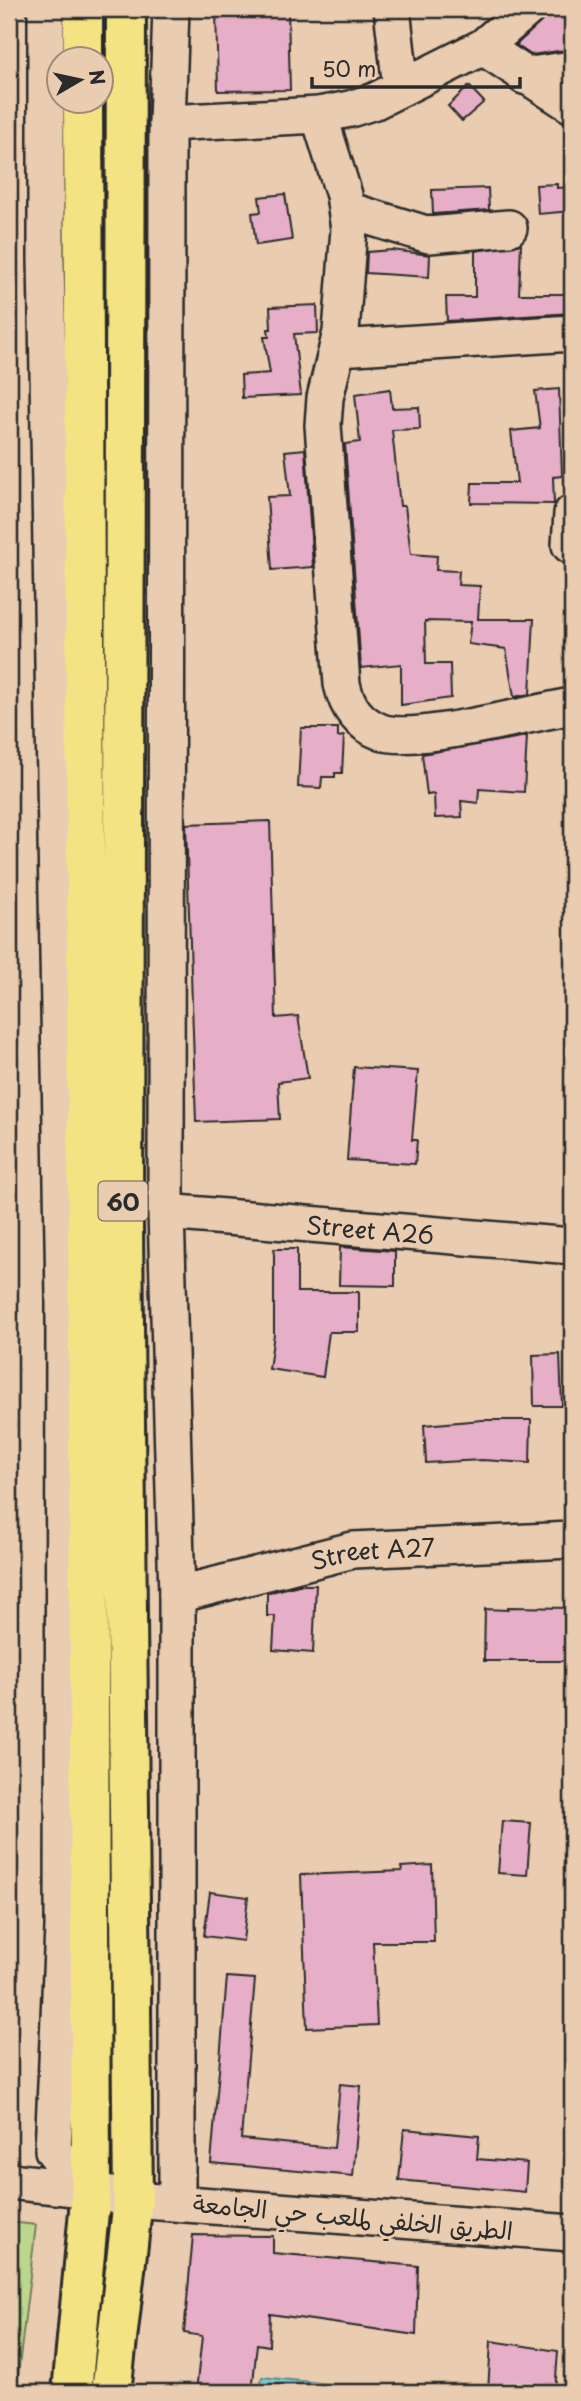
<svg xmlns="http://www.w3.org/2000/svg" width="581" height="2401" font-family="'Playpen Sans','Playpen Sans Arabic',sans-serif">
<style>
.green{fill:#bbd68d;stroke:#73805c;stroke-width:2}
.water{fill:#7ccdd3;stroke:#5c8c90;stroke-width:2}
.lines{fill:none;stroke-linecap:round;stroke-linejoin:round}
.shore{stroke:#4b6c6e;stroke-width:2}
.building{fill:#e6afc7;stroke:#2b2b2b;stroke-width:2}
.minor-casing{stroke:#2b2b2b;stroke-width:40}
.major-casing{stroke:#2b2b2b;stroke-width:44}
.minor{stroke:#eacdb1;stroke-width:35}
.major{stroke:#f4e382;stroke-width:38}
.labels{text-anchor:middle;dominant-baseline:central;stroke-width:5;stroke-linejoin:round;paint-order:stroke}
.shield{fill:#eacdb1;stroke:#645c53;stroke-width:2}
.shield-label{font-size:23px;font-weight:bold;fill:#2b2b2b}
.street-label{font-size:24px;fill:#2b2b2b;stroke:#eacdb1}
</style>
<rect width="100%" height="100%" fill="#eacdb1"/>
<filter id="ink" filterUnits="userSpaceOnUse"><feTurbulence type="fractalNoise" baseFrequency=".0143" numOctaves="2"/><feDisplacementMap in="SourceGraphic" scale="14" xChannelSelector="R" yChannelSelector="G"/><feConvolveMatrix kernelMatrix="1 2 1 2 8 2 1 2 1" color-interpolation-filters="sRGB"/></filter>
<g filter="url(#ink)">
<path class="green" d="M9 2222 36 2225 16 2392H9Z"/>
<path class="water" d="M262 2377 406 2392H260Z"/>
<g class="lines">
<path class="shore" d="M267 2392 271 2385 341 2392"/>
</g>
<path class="building" d="M216 9H288L290 90 218 91Z
M572 16V49L531 55 516 45 544 19Z
M469 86 484 102 462 121 448 106Z
M557 184V188L572 187V211L538 214 536 185Z
M488 188 489 210 433 214 432 190Z
M285 194 292 240 256 245 252 213 261 212 259 197Z
M521 244 519 294H572V313L447 321 446 297H475V251Z
M392 250 430 255 429 277 366 273 367 252Z
M317 305 318 333 294 334 301 395 242 398 241 375 270 373 264 337H269L268 329H271L270 307Z
M390 389 392 408 419 407 420 429 392 430 400 506H405L411 554 437 556 436 570 459 571 458 585 480 586 478 619H534L530 694 514 697 506 649 468 644 471 622 425 621 426 664H450L451 698 401 705V664L361 668 345 444 360 442 355 394Z
M559 389 562 476 553 477 554 504 471 503 472 483H517L511 431 540 428 535 391Z
M305 449 313 567 272 570 267 497 290 496 285 451Z
M301 728H338V737L344 736 342 773H335V777H322L321 788 298 787Z
M527 736 524 792 479 789 478 803 461 801 462 817 435 818 434 794 427 795 422 754Z
M270 821 276 1018 298 1016 308 1078 278 1082 280 1119 196 1122 186 824Z
M354 1067 418 1071 412 1140H417L415 1164 347 1160Z
M340 1247 395 1251V1286L339 1285Z
M274 1249H297V1292H359V1332H329L323 1377 269 1369 274 1334Z
M560 1354 562 1406H534L533 1355Z
M482 1420H531L530 1463 482 1460 426 1463 424 1425Z
M299 1585H316L313 1653 273 1650 275 1616H267V1593Z
M508 1607 572 1608V1661H484L485 1609 508 1610Z
M502 1821 531 1823 527 1875 498 1873Z
M432 1865 434 1942H373L377 2025 307 2028 301 1875 402 1871 401 1867Z
M210 1892 248 1897 243 1941 204 1936Z
M227 1977 255 1979 241 2139 334 2148 340 2084 361 2086 353 2176 211 2163Z
M404 2129 479 2136 477 2159 527 2163 525 2192 399 2180Z
M193 2235 273 2236V2253L418 2266 416 2335 270 2314 269 2346 257 2344 252 2392H196L202 2336 184 2333Z
M491 2341 558 2351 555 2392H488Z"/>
<g class="lines">
<g class="minor-casing">
<g id="minor">
<path d="M46 9V258L64 1299 63 1928 53 2150 84 2189"/>
<path d="M171 9 167 123 166 1212 177 1595V2202"/>
<path d="M392 9 401 88"/>
<path d="M483 47 572 105"/>
<path d="M524 76 572 69"/>
<path d="M319 115 344 195 349 229 341 332 325 398 323 425 342 684C347 707 358 723 381 732 414 744 532 713 572 706"/>
<path d="M167 123 319 115 350 109 375 101 483 47 527 9"/>
<path d="M347 210 429 235 509 228"/>
<path d="M339 348 572 333"/>
<path d="M570 545 572 513"/>
<path id="s1" d="M166 1212 572 1246"/>
<path id="s2" d="M177 1595 353 1550 572 1540"/>
<path d="M9 2181 84 2189 133 2200 572 2233"/>
</g>
</g>
<g class="major-casing">
<path id="major" d="M83 9V60
M72 2392 91 2190 83 102
M111 2392 133 2200 123 1227 126 9"/>
</g>
<use href="#minor" class="minor"/>
<use href="#major" class="major"/>
</g>
</g>
<g class="labels">
<rect class="shield" x="98.5" y="1181.5" width="49" height="39" rx="5"/>
<g class="shield-label">
<text x="123" y="1201">60</text>
</g>
<g class="street-label">
<text stroke="none"><textPath href="#s1" startOffset="205">Street A26</textPath></text>
<text stroke="none"><textPath href="#s2" startOffset="201">Street A27</textPath></text>
<text transform="translate(353 2216) rotate(5)">الطريق الخلفي لملعب حي الجامعة</text>
</g>
</g>
<rect width="581" height="2401" fill="none" stroke="#eacdb1" stroke-width="35"/>
<rect x="18" y="18" width="546" height="2366" fill="none" stroke="#2b2b2b" stroke-width="2.5" filter="url(#ink)"/>
<g transform="translate(80 80) rotate(81)"><circle r="33" fill="#eacdb1" stroke="#9e8c7b" stroke-width="2"/>
<path d="M0-5L12 26L0 18L-12 26Z" fill="#2b2b2b"/>
<text y="-10" font-size="19" font-weight="bold" text-anchor="middle" fill="#2b2b2b">N</text>
</g>
<path d="M312 77v10h208v-10" fill="none" stroke="#2b2b2b" stroke-width="3.5"/>
<text x="322" y="77" font-size="21" fill="#2b2b2b" stroke="#eacdb1" stroke-width="5" paint-order="stroke">50 m</text>
</svg>
